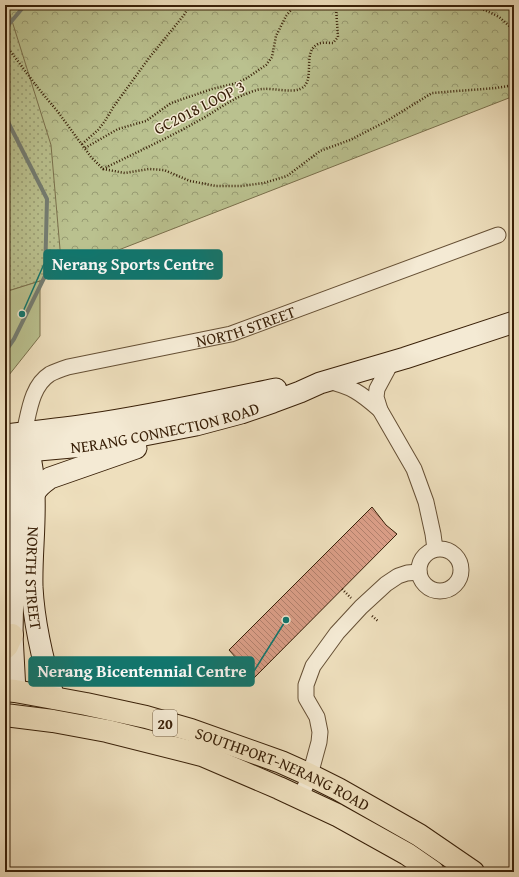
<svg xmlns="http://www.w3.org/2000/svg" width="519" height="877" font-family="'Gentium Book Plus',serif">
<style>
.forest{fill:url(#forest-crowns);stroke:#7a704c}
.park{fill:url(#park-dots);stroke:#7a704c}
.garden{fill:#bac18f;stroke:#7a704c}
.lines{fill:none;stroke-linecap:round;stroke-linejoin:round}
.stream{stroke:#747d72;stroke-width:4}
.building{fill:url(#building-back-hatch);stroke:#392008}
.minor-casing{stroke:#665035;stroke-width:17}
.secondary-casing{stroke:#392008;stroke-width:23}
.primary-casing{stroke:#392008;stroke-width:24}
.path{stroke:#392008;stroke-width:2.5;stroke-dasharray:1 2;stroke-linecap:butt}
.minor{stroke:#f4ead4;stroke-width:15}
.secondary{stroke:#f4ead4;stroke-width:21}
.primary{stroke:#eedfbd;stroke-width:22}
.labels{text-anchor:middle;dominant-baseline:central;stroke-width:3;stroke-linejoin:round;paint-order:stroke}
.shield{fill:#f4ead4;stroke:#715d45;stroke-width:1}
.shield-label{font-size:15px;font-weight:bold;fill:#392008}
.street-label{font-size:16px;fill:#392008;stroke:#f4ead4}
.leader{fill:none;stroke:#0f766e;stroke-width:1.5}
.callout-dot{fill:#0f766e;stroke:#f4ead4;stroke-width:1.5}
.callout{fill:#0f766e;stroke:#0f766e;stroke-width:1.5}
.callout-label{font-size:17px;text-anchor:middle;font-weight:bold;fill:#fff}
</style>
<defs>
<pattern id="forest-crowns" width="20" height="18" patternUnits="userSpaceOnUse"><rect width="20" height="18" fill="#bac18f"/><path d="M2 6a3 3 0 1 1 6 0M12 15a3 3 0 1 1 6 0" fill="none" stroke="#989c73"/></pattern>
<pattern id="park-dots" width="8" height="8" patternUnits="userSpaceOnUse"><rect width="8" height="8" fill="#bac18f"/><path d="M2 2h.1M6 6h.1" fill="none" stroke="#989c73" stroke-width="1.8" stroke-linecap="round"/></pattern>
<pattern id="building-back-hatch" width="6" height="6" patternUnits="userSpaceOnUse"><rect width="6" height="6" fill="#d99d86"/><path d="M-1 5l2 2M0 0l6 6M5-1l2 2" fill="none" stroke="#b1806c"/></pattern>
</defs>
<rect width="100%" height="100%" fill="#eedfbd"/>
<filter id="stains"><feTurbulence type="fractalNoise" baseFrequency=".005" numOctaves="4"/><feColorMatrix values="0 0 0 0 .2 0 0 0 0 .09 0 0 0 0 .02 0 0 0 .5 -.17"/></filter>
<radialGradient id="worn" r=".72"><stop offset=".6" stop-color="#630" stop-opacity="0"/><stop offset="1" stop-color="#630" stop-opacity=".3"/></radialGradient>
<path class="forest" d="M5 5H514V96L62 272 35 226Z"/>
<path class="park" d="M5 5H7L51 145 62 272 40 281 5 292Z"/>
<path class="garden" d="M40 281V336L5 380V292Z"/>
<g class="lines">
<path class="stream" d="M5 29 25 5
M5 116 47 199 45 276 14 339 5 352"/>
</g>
<path class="building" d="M372 507 386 525 397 534 254 678 229 650Z"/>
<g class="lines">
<g class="minor-casing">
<g id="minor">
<path d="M391 363 377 389 376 397 380 410 414 469 426 502 433 534 435 549"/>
<path d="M326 381C351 386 361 393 380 410"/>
<path id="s1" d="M24 433C29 413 31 386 50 374 56 371 62 369 68 367L231 334 498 235"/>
<circle cx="440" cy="570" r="21"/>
<path d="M300 799 310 775 319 742 320 732 317 717 306 698V685L313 666 337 633 361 607 386 584 398 576 407 573 419 572"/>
</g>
</g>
<g class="secondary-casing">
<g id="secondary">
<path d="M5 435C32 432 60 429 87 425 150 416 213 402 276 389"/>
<path id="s2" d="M26 438C29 451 32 464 33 477 37 514 31 551 32 587 34 625 43 662 54 698"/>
<path id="s3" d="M5 453 83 446 103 443 196 425 241 413 273 402 300 392 320 383 405 358 514 322"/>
<path d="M34 494C38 486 43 483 50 478L136 448"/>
<path d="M15 691 12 635 15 476 16 466 23 439"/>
</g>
</g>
<g class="primary-casing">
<g id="primary">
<path d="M5 648 7 646 12 635"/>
<path id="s4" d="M5 690 15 691 86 704 146 717 191 730 281 762 310 775 338 789 419 835 473 872"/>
<path d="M5 715 53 721 107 731 202 755 279 788 337 815 407 854 433 872"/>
</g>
</g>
<path class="path" d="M466 5C478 7 488 11 499 17 504 21 508 26 514 29
M5 44 38 88 58 112 91 157 103 169 125 173 149 169 164 170 190 181 216 186H241L264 183 287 176 320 151 350 140 385 122 432 93 496 88 514 85
M82 144 98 130 105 121 114 106 149 58 184 15 190 5
M85 148 118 129 146 121 171 103 212 89 237 83 247 78 266 65 272 57 276 36 286 16 295 5
M103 169C135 153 168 138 198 121 213 113 227 102 243 95 249 93 257 89 263 89 273 88 291 93 300 89 317 82 301 52 318 44 322 42 328 43 333 43L338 37 336 8 338 5
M342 589 351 598
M372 616 378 621"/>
<use href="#minor" class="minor"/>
<use href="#secondary" class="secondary"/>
<use href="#primary" class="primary"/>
</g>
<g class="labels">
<rect class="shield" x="153" y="710" width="24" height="26" rx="3"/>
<g class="shield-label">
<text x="165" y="723">20</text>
</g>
<g class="street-label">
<text transform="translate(199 107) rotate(-27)">GC2018 LOOP 3</text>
<text stroke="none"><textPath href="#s1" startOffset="268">NORTH STREET</textPath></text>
<text stroke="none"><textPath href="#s3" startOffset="162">NERANG CONNECTION ROAD</textPath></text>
<text stroke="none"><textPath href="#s2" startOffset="141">NORTH STREET</textPath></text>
<text stroke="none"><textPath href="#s4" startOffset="290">SOUTHPORT-NERANG ROAD</textPath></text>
</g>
</g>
<path class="leader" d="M22 314L44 264M286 620L254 671"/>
<g class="callout-dot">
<circle cx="22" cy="314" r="4"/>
<circle cx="286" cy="620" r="4"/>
</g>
<g class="callout">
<rect x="44" y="250" width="178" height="29" rx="4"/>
<rect x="29" y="657" width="225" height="29" rx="4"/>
</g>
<g class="callout-label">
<text x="133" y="270">Nerang Sports Centre</text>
<text x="142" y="677">Nerang Bicentennial Centre</text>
</g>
<rect width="519" height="877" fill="none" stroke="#eedfbd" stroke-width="20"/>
<rect x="6" y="6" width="507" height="865" fill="none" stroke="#392008" stroke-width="2"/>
<rect x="10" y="10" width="499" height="857" fill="none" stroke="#392008"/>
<rect width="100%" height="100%" filter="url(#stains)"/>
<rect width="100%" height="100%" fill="url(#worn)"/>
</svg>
